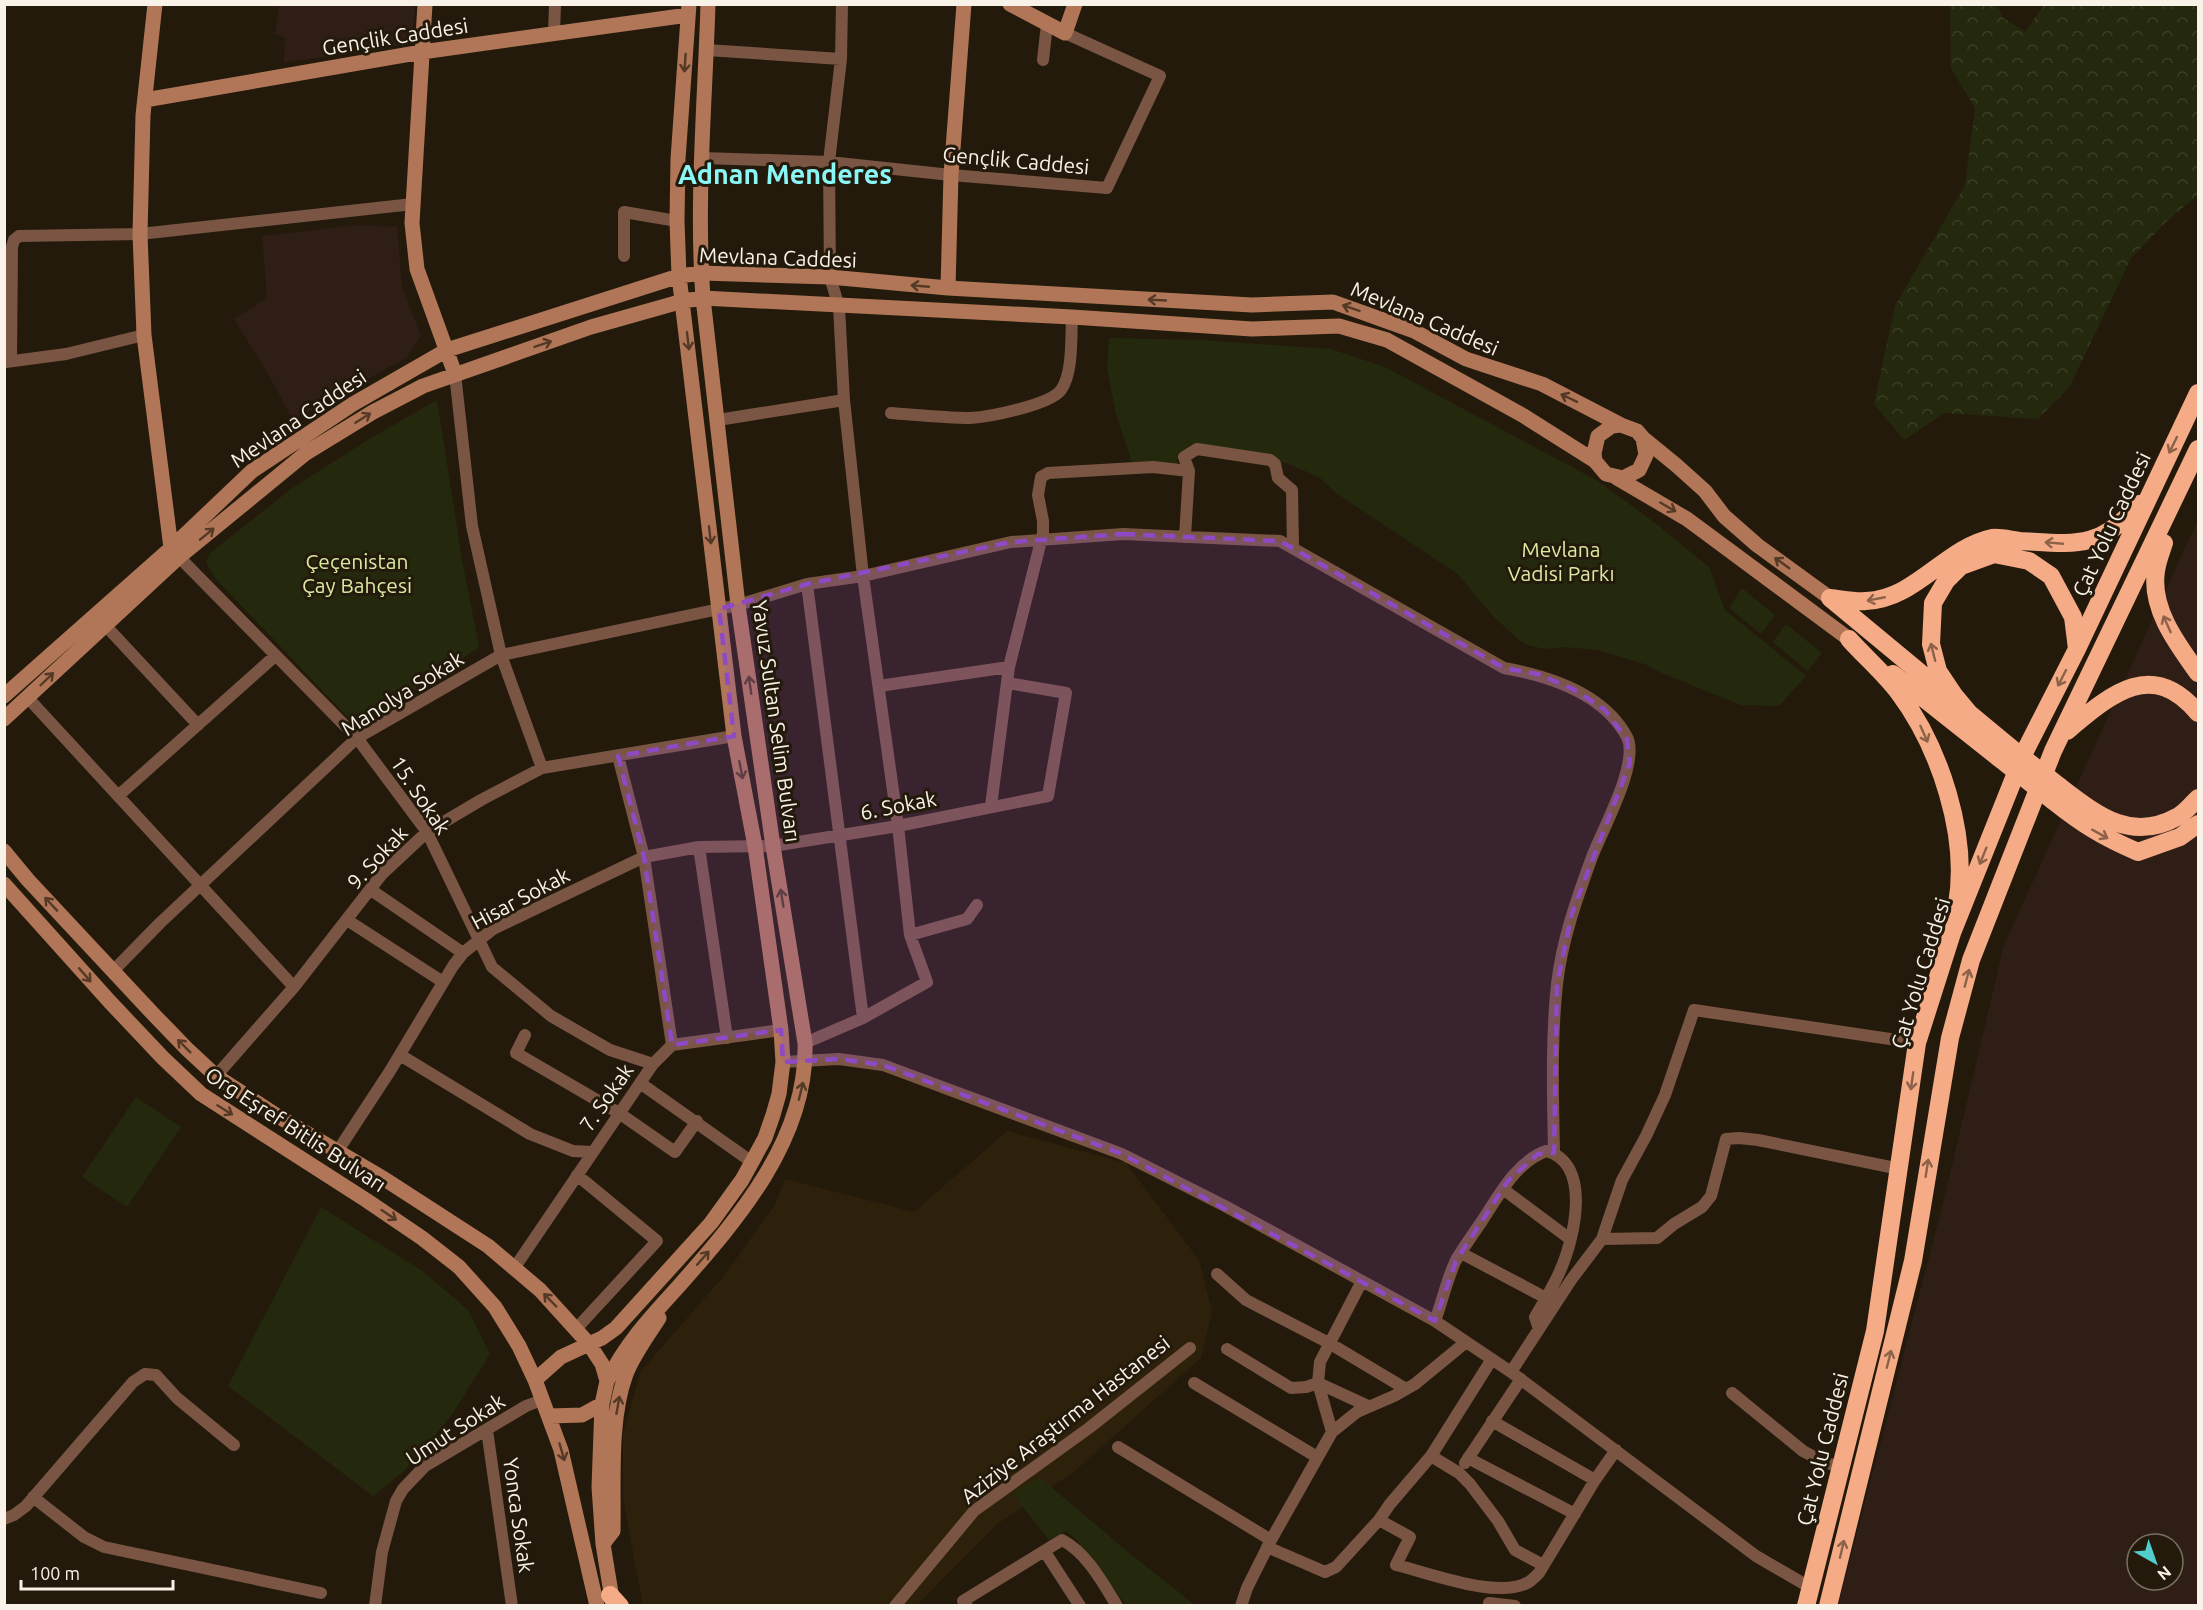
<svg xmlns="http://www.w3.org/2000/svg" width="2203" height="1610" font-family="Ubuntu,sans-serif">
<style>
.commercial{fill:#2f1e16;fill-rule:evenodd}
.built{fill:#2e210c}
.forest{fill:url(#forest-crowns)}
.park{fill:#24290e}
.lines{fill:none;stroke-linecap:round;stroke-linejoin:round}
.street{stroke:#7a5543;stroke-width:12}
.secondary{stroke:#b07657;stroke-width:15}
.highway{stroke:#f5ab85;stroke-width:18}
.highway-bridge{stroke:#f5ab85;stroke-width:18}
.oneway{stroke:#543a26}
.oneway2{stroke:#8c6248}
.marked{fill:#8e4ac5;fill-opacity:0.2;stroke:#8e4ac5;stroke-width:4.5;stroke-dasharray:12 8;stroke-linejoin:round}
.labels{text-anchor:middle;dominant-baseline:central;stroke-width:6;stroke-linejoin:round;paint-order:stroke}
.street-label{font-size:21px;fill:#f8f2e8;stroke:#231a0b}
.park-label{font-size:21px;fill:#dbeaa1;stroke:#231a0b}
.district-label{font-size:27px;font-weight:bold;fill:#8af6f5;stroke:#231a0b}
</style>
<defs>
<pattern id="forest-crowns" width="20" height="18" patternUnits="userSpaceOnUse" patternTransform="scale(1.5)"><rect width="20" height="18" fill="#24290e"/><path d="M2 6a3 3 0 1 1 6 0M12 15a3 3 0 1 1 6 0" fill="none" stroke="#3a3e25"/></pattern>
</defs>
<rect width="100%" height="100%" fill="#231a0b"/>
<path class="commercial" d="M279 5H415L412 35 402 45 284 63 285 38 275 34Z
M357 225 397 227 402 287 421 336 406 358 293 420 267 372 234 319 267 298 262 236Z
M2198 519V1605L1838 1606 1943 1203 2004 945ZM2137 1544H2173V1580H2137Z"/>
<path class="built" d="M1007 1131 1126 1163 1199 1260 1212 1311 1201 1358 1075 1471 996 1525 917 1605H643L623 1499V1433L641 1371 722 1278 775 1205 785 1179 914 1212Z"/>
<path class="forest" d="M1950 5H1998L2002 17 2025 32 2044 5H2198V195L2168 220 2131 258 2070 386 2038 419 1944 413 1904 440 1874 404 1895 306 1965 185 1975 108 1951 68Z"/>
<path class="park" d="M1109 338 1202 340 1331 349 1385 367 1598 481 1655 523 1709 567 1725 610 1806 676 1779 706 1741 705 1662 673 1647 665 1598 650 1564 647 1544 649 1528 645 1519 640 1493 616 1458 574 1336 493 1319 477 1286 463 1190 449 1177 459 1178 470 1134 468 1116 414 1107 368Z
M437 400 462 559 479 647 358 728 216 579 206 563 210 553 291 489 366 441Z
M1742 588 1775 615 1761 634 1729 608Z
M1786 624 1822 653 1808 671 1773 642Z
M136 1097 181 1127 127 1207 82 1177Z
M321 1207 424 1272 468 1310 490 1354 451 1416 403 1472 373 1496 228 1386Z
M1040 1478 1133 1556 1195 1605H1126L1075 1538 1066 1531 1049 1540 1012 1493Z"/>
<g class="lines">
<path class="street" d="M554 34 555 4
M707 50 841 59
M1043 60 1047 24
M703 158 829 162 951 175 1107 188 1160 76 1065 33
M624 256V212L677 221
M11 361 12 247 14 240 19 236 140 234 413 204
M6 362 66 354 144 335
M455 374 472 526 501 655 542 768
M891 413C917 415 944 418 970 418 989 417 1050 405 1061 390 1073 373 1071 338 1072 317
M718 420 844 400
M1185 537 1189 471 1184 457 1197 449 1270 460 1275 464 1278 478 1292 490 1293 548
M179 557 357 738 427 832 492 967 551 1016 610 1050 653 1064
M807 584 863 1018
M105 625 198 725
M879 686 1009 667
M28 698 294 987
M618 756 644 857 672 1045
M118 796 275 656
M991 806 1009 667 1043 533V521L1038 495 1041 477 1048 473 1153 467 1189 471
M699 847 727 1038
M371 890 463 953
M347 920 443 982
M910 935 967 919 977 905
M113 971 160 923 357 738 501 655 738 605 807 584 863 576 1011 542 1123 534 1280 541 1504 668C1549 676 1604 694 1627 737 1640 763 1602 830 1592 857 1577 898 1562 940 1557 984 1551 1040 1553 1097 1554 1153
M525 1035 516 1053 619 1113 675 1152 697 1121
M805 1043 863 1018 927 982 910 935 898 826 863 576 844 400 839 307 830 277 829 162 841 59 842 4
M400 1055 530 1134 573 1151 592 1152
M783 1062 839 1059 883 1065 1122 1154 1225 1206 1435 1321 1511 1372 1756 1556 1811 1588
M216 1076 294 987 382 874 427 832 481 800 542 768 734 736
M640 1083 752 1162
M337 1152 390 1071 453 966 463 953 493 929 644 857 699 847 773 846 898 826 1048 796 1066 693 1008 683
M1503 1189 1570 1239
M1602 1239 1622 1180 1646 1136 1665 1095 1694 1010 1917 1043
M1461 1253 1546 1298
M515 1267 653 1064 672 1045 781 1030
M1217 1274 1246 1300 1329 1343 1406 1389
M1435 1321C1442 1302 1447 1279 1456 1260 1464 1247 1473 1234 1482 1221 1499 1195 1516 1162 1546 1151 1593 1163 1574 1240 1560 1271 1553 1287 1544 1302 1535 1317L1539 1329
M576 1329 657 1241 577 1175
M1227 1349 1291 1388 1306 1387 1318 1383 1368 1406
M1511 1372 1571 1280 1602 1239 1657 1238 1674 1224 1702 1207 1711 1196 1726 1139 1739 1138 1758 1140 1900 1169
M1194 1383 1317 1457
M1732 1393 1803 1451 1818 1459 1841 1468
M1492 1421 1595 1480
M487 1430 512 1606
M1332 1432 1318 1383 1320 1362 1362 1281
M1118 1447 1271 1540
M1431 1456 1459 1473 1470 1484 1498 1521 1515 1550 1543 1565
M1468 1458 1575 1514
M1465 1463 1521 1379
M33 1497 84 1537 104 1547 321 1593
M4 1519 14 1515 26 1506 133 1382 145 1374 156 1375 177 1398 234 1445
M1379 1520 1410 1537 1396 1565C1430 1573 1498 1600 1529 1582 1532 1580 1536 1576 1539 1573L1595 1480 1616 1450
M1267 1547 1325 1572 1336 1567 1379 1520 1390 1504 1431 1456 1492 1359
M1045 1552 1080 1606
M1489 1603 1515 1606
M375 1606 382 1552 396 1501 403 1489 425 1466 526 1406 542 1400
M895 1606 974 1511 1089 1428 1190 1348
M967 1606 963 1601 1062 1540C1086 1552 1103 1583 1117 1606
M1241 1606 1247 1588 1271 1540 1332 1432 1357 1412 1394 1396 1415 1384 1466 1342"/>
<path class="secondary" d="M155 4 143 115 140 234 144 335 171 548 175 552
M425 4 412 223 417 269 455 374
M1010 4 1065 33 1075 4
M145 100 422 52 688 15
M948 288 951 175 964 4
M1643 438 1676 465 1705 491 1724 516 1757 545 1830 598
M1617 478 1687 519 1849 639
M4 696 171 548 252 471 353 404 447 350 679 276 702 273 830 277 948 288 1252 305 1333 302 1414 331 1466 359 1542 384 1621 425 1637 431 1643 438 1646 455 1639 470 1623 478 1606 474 1595 461 1594 453 1598 436 1612 426 1621 425
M4 719 179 557 306 453 373 412 423 386 591 327 683 301 703 298 1072 317 1252 329 1339 326 1387 340 1524 416 1595 461
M4 851 28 880 156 1017 187 1049 216 1076 276 1115 386 1180 488 1246 540 1290 589 1344 602 1364 607 1381 602 1404 599 1487 603 1544 613 1605
M4 884 110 1002 163 1058 201 1094 366 1200 422 1238 459 1267 495 1307 519 1346 535 1380
M607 1381C627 1342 649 1319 678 1287 738 1219 808 1139 805 1043L773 846 738 605 703 298C696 201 705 102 708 4
M550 1416 582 1415 602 1404
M603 1544 613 1531C614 1483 609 1419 626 1374 634 1354 647 1337 659 1318
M597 1606 561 1450 535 1380 561 1357 602 1338 616 1328 711 1223 742 1180 765 1138 773 1115 779 1094 783 1062 781 1030 755 846 734 736 679 276 677 221 678 159 689 4"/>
<path class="highway" d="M2164 543C2161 552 2157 562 2156 571 2150 609 2178 645 2198 673
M1830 598C1841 599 1854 602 1866 601 1916 599 1945 548 1992 538 2001 537 2011 540 2020 541 2075 544 2100 550 2139 504
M1830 598 2011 748
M1849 639C1865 657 1885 674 1899 693 1940 748 1969 836 1957 904
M1893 674 1999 758
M1974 719 1954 695 1938 671 1931 644 1933 603 1946 581 1961 566 1994 554 2029 561 2051 576 2073 617 2077 649
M2067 731C2111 694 2152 658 2198 713
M2059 786C2096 814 2130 843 2177 817 2185 813 2192 804 2198 798
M2052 800C2082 824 2103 837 2138 852L2180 837 2198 824
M610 1595 620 1606
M1806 1606 1875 1331 1917 1043 1952 933 2024 753 2077 649 2198 393
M1828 1606 1913 1261 1950 1038 1971 960 2053 751 2198 449"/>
<path class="highway-bridge" d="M2011 748 2059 786
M1999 758 2052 800"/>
</g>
<defs><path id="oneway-shaft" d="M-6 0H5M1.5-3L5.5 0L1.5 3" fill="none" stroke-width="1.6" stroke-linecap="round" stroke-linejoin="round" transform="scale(1.5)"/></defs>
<g class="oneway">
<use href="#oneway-shaft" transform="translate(685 63) rotate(94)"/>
<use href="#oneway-shaft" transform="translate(920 286) rotate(-175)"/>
<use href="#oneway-shaft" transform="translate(1157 300) rotate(-177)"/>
<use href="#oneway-shaft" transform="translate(1351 308) rotate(-161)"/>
<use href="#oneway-shaft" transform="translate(688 341) rotate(83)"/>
<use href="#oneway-shaft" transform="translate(543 344) rotate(-19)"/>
<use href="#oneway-shaft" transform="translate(1569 398) rotate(-154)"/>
<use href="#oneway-shaft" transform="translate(363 418) rotate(-32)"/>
<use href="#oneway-shaft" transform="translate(1668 507) rotate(30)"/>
<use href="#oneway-shaft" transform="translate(207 534) rotate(-39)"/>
<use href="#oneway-shaft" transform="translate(710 535) rotate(83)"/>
<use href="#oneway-shaft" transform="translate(1782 563) rotate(-144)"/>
<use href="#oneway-shaft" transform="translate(47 679) rotate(-44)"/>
<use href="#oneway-shaft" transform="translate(750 685) rotate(-98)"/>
<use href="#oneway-shaft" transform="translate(741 770) rotate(79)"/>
<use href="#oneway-shaft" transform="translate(782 898) rotate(-99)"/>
<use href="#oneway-shaft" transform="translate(51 904) rotate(-133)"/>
<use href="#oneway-shaft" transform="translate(85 975) rotate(49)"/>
<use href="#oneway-shaft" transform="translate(184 1046) rotate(-135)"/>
<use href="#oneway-shaft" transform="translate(801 1091) rotate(-76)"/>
<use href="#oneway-shaft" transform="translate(225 1110) rotate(32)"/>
<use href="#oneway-shaft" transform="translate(389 1215) rotate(34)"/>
<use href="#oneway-shaft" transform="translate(703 1258) rotate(-49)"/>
<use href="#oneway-shaft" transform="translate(550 1300) rotate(-134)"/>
<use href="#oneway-shaft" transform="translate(618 1405) rotate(-80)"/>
<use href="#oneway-shaft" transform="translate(562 1452) rotate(74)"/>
</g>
<g class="oneway2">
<use href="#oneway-shaft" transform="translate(2173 445) rotate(116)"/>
<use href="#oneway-shaft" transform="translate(2054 543) rotate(-175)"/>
<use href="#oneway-shaft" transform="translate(1876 599) rotate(169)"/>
<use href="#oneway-shaft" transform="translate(2167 624) rotate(-114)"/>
<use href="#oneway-shaft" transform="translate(1933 652) rotate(-104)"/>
<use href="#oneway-shaft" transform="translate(2062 678) rotate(117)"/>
<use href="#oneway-shaft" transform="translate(1924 734) rotate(66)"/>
<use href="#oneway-shaft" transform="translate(2100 834) rotate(29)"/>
<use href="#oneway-shaft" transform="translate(1983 856) rotate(112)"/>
<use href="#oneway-shaft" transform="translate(1967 978) rotate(-75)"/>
<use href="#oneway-shaft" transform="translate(1912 1081) rotate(98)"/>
<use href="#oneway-shaft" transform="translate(1927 1168) rotate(-81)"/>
<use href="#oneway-shaft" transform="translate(1889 1359) rotate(-76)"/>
<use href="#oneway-shaft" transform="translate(1842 1549) rotate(-77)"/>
</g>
<path class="marked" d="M1123 534 1280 541 1504 668 1538 674 1573 689 1604 709 1627 739 1630 763 1572 913 1557 984 1554 1153 1538 1154 1508 1181 1456 1261 1435 1321 1122 1154 883 1065 839 1059 783 1062 781 1030 672 1045 644 857 618 756 734 736 719 609 807 584 1011 542Z"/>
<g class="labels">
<g class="street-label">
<text transform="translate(395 36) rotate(-9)">Gençlik Caddesi</text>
<text transform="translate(1016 160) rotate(5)">Gençlik Caddesi</text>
<text transform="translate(778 257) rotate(2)">Mevlana Caddesi</text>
<text transform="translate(1425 318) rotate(23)">Mevlana Caddesi</text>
<text transform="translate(298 418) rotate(-34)">Mevlana Caddesi</text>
<text transform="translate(2111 524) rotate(-65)">Çat Yolu Caddesi</text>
<text transform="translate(402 693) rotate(-32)">Manolya Sokak</text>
<text transform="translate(777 721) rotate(82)">Yavuz Sultan Selim Bulvarı</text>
<text transform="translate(421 795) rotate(56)">15. Sokak</text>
<text transform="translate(898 805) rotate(-11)">6. Sokak</text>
<text transform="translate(377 857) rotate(-47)">9. Sokak</text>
<text transform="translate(520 898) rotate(-28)">Hisar Sokak</text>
<text transform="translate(1920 973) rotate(-73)">Çat Yolu Caddesi</text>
<text transform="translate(606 1097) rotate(-55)">7. Sokak</text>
<text transform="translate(296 1129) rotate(33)">Org Eşref Bitlis Bulvarı</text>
<text transform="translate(1065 1419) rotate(-38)">Aziziye Araştırma Hastanesi</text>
<text transform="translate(455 1429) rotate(-33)">Umut Sokak</text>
<text transform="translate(1822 1449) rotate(-76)">Çat Yolu Caddesi</text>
<text transform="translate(519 1515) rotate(82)">Yonca Sokak</text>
</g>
<g class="park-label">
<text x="1561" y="549">Mevlana<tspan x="1561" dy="24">Vadisi Parkı</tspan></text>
<text x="357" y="561">Çeçenistan<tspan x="357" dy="24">Çay Bahçesi</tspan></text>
</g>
<g class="district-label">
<text x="785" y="174">Adnan Menderes</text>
</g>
</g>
<rect width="2203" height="1610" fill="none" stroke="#f8f2e8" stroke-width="12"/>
<g transform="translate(2155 1562) rotate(140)"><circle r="28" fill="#231a0b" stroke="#787063" stroke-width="1.5"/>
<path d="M0-4.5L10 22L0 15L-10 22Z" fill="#52cdcd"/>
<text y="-9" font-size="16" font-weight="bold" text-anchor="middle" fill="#f8f2e8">N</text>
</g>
<path d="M21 1580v9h152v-9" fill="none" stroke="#f8f2e8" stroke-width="3"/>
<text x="30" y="1580" font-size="18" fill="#f8f2e8" stroke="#231a0b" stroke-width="4.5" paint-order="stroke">100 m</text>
</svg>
